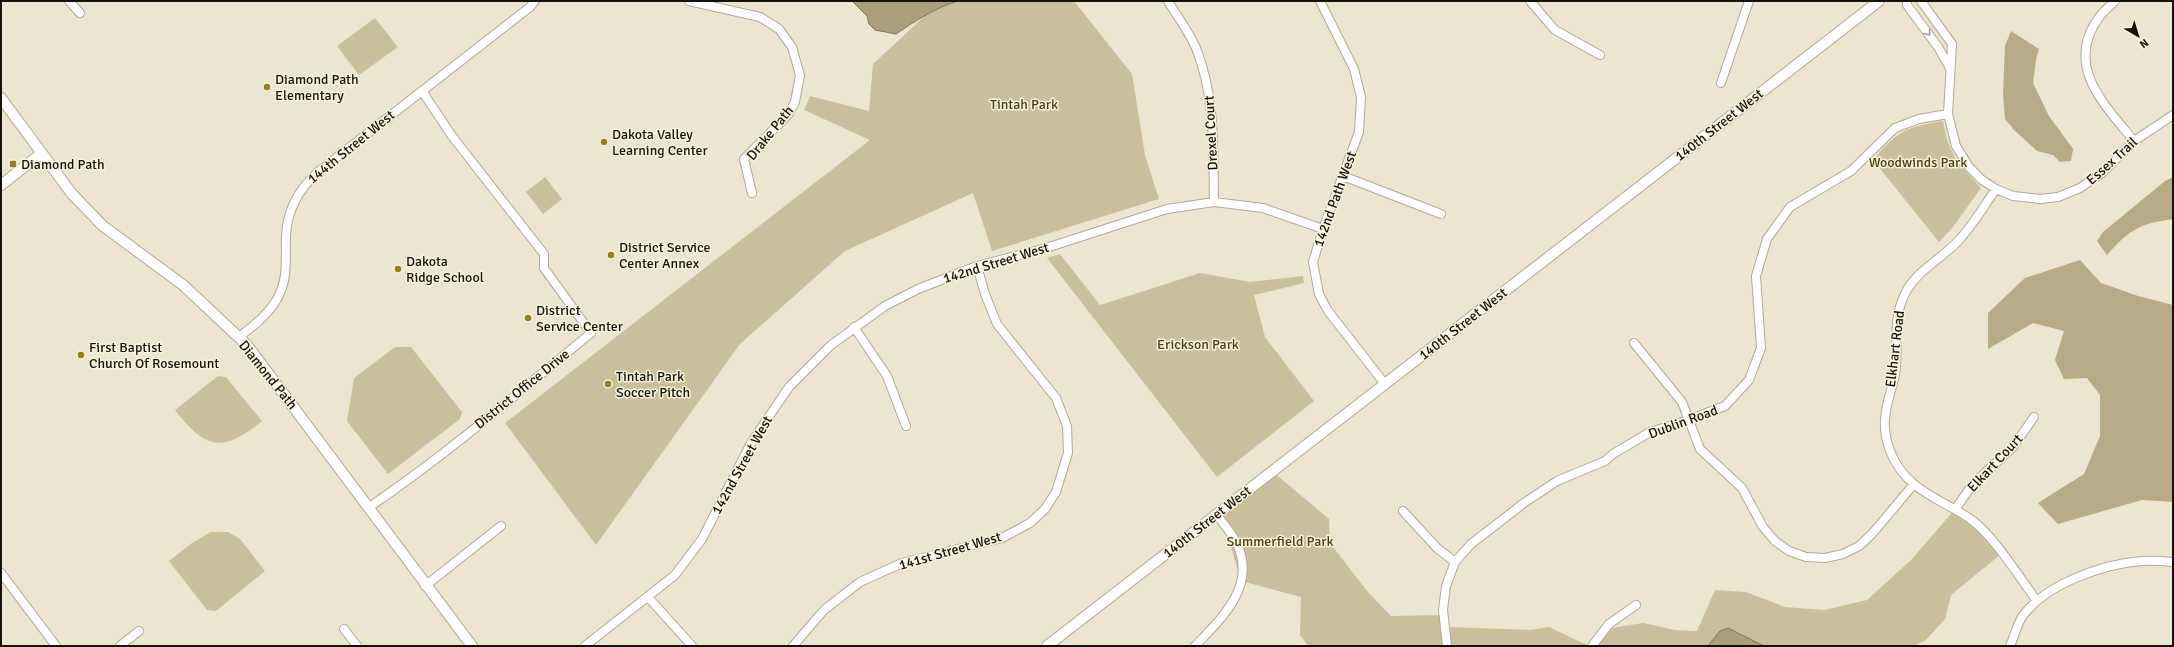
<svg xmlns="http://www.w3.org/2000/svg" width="2174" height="647" font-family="Signika,sans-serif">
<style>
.green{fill:#cbbf9b}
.forest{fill:#b7aa84}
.water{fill:#ab9e79;stroke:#7e7458}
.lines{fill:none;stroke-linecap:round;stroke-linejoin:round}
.minor-casing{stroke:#b0a994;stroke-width:10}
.tertiary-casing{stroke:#b0a994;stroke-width:12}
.minor{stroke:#fff;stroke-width:8}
.tertiary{stroke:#fff;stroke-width:10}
.oneway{stroke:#a1a09d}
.poi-dot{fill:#967c23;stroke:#faf3dc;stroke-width:1.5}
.labels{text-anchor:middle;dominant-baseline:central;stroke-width:3;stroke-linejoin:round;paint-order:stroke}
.poi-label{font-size:14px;fill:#14110a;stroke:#faf3dc;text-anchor:start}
.park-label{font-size:14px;fill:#4b3d0c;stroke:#faf3dc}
.street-label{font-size:14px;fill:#14110a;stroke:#faf3dc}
</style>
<rect width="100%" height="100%" fill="#ede5cf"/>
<path class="green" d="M941 1H1074L1132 74 1145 155 1159 199 992 251 973 193 845 251 740 344 596 545 505 423 870 140 804 110 810 96 869 111 873 64Z
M375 18 398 47 359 75 337 46Z
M1943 121 1947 140 1956 160 1981 188 1953 227 1939 242 1873 160C1896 132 1906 127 1943 121Z
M545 177 562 199 543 214 526 192Z
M1060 254 1100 305 1200 273 1250 282 1303 276 1304 283 1254 295 1265 337 1314 401 1217 477 1047 258Z
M395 347H411L462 412 460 419 388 474 347 421 354 378Z
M218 376 226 377 262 421C223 453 206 450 175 410Z
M1272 471 1329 519 1330 543 1367 591 1391 616 1444 615 1445 627 1530 630 1549 627 1589 646H1308L1300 635 1301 597 1241 581 1225 526 1216 514Z
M1956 508 2001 554 1951 595 1945 619 1926 640 1914 646H1592L1605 629 1643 623 1675 630 1697 631 1715 590 1746 592 1785 607 1824 610 1867 600 1911 560Z
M211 532H228L240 539 265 571 216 611 207 610 169 561 192 543Z"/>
<path class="forest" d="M2011 31 2039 49 2036 60 2033 83 2049 116 2073 149 2071 161 2060 162 2053 155 2037 151 2014 130 2005 119 2003 95 2005 46Z
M2173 177V219C2139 224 2130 229 2107 255L2097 241 2103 232 2165 181Z
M2080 260 2101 283 2138 296 2173 305V502L2142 500 2058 524 2038 503 2084 474 2100 436V395L2087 378 2064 379 2055 360 2064 331 2033 323 1988 349V313L2025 278Z"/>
<path class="water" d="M852 1H958C937 7 915 21 896 34L875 30 869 24 867 16Z
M1728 628 1764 646H1708L1720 631Z"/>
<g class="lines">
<g class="minor-casing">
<path id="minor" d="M69 1 80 13
M689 1 760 17 779 29 792 47 800 75 795 102 788 115 744 159 752 193
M1168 1C1177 16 1189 32 1196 48 1216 98 1213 150 1214 202
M1320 1 1354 69 1361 97 1359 132 1323 229 1313 262 1319 294 1328 311 1385 384
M1530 1 1555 30 1600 55
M1907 1V5L1938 47 1950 68
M1921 1 1952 44 1948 114 1956 146 1969 167 1982 180 1996 189 2013 196 2040 199 2058 197 2080 188 2102 173 2134 141 2173 115
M2115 1C2110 6 2104 11 2100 16 2063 65 2104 104 2134 141
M1721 83 1749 1
M1343 176 1441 214
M1996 189C1984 206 1973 225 1959 240 1943 258 1919 269 1907 290 1892 316 1898 340 1896 367 1895 382 1888 396 1886 411 1881 438 1893 467 1914 484 1931 499 1955 507 1973 521 1996 539 2019 577 2037 601
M854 327 887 376 906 426
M239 337C253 326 268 315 277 299 289 278 285 258 286 236 287 210 299 189 318 172L530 7 535 1
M1634 343 1682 402 1700 449 1742 488 1763 527 1775 541 1789 551 1806 557 1825 558 1843 554 1859 546 1872 534 1914 484
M368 508C446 455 518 393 591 333L544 268V254L452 136 422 91
M1956 508 1973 484 2013 447 2034 417
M1403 511 1437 548 1455 562
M1 573 56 646
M425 586 501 526
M648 597 692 646
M344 629 357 646
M120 646 139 631
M585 646 675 575 702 539 751 443 789 387 831 345 885 306 918 289 977 266 1046 248 1167 209 1214 202 1263 208 1323 229
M793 646 824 610 860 582 902 563 1002 538 1030 523 1045 509 1056 492 1068 453 1067 426 1056 398 997 324 985 294 977 266
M1195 646C1222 618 1258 585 1236 542 1231 532 1223 523 1216 514
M1447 646 1443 610 1446 586 1455 562 1471 544 1524 503 1557 481 1605 461 1613 454 1650 432 1688 420 1725 406 1749 380 1761 348 1756 276 1767 239 1790 207 1851 171 1895 128 1919 119 1948 114
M1592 646 1609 624 1636 605
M2010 646C2014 637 2017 625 2022 617 2045 584 2103 564 2142 561 2152 560 2163 561 2173 562"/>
</g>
<g class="tertiary-casing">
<path id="tertiary" d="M1 98 72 194 103 226 183 285 247 345 472 646
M1 185 42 153
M1047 646 1879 1"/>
</g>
<use href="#minor" class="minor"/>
<use href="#tertiary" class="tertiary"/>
</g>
<defs><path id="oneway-chevron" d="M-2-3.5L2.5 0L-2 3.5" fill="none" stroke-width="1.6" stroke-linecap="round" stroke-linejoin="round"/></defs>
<use class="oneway" href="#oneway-chevron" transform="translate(1928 33) rotate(53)"/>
<g class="poi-dot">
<circle cx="267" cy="87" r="4"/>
<circle cx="604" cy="142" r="4"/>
<rect x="9" y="160" width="8" height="8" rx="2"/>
<circle cx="611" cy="255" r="4"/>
<circle cx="398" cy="269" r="4"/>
<circle cx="528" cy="318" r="4"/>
<circle cx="81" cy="355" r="4"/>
<circle cx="608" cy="384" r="4"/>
</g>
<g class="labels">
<g class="poi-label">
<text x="275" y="79">Diamond Path<tspan x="275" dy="16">Elementary</tspan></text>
<text x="612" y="134">Dakota Valley<tspan x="612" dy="16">Learning Center</tspan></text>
<text x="21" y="164">Diamond Path</text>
<text x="619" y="247">District Service<tspan x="619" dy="16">Center Annex</tspan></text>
<text x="406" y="261">Dakota<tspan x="406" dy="16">Ridge School</tspan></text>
<text x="536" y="310">District<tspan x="536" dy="16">Service Center</tspan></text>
<text x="89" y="347">First Baptist<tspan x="89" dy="16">Church Of Rosemount</tspan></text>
<text x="616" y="376">Tintah Park<tspan x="616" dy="16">Soccer Pitch</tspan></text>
</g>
<g class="park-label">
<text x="1024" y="104">Tintah Park</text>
<text x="1918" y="162">Woodwinds Park</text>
<text x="1198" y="344">Erickson Park</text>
<text x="1280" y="541">Summerfield Park</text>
</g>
<g class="street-label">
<text transform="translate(1719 125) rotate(-38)">140th Street West</text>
<text transform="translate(770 133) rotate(-51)">Drake Path</text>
<text transform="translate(1211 133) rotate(-93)">Drexel Court</text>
<text transform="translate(351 147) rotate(-39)">144th Street West</text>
<text transform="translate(2112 161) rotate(-42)">Essex Trail</text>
<text transform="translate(1335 199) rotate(-70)">142nd Path West</text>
<text transform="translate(996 263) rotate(-17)">142nd Street West</text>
<text transform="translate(1463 324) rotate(-38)">140th Street West</text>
<text transform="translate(1895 349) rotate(-83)">Elkhart Road</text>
<text transform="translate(268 375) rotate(51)">Diamond Path</text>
<text transform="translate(522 389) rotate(-39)">District Office Drive</text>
<text transform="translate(1683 422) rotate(-20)">Dublin Road</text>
<text transform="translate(1995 463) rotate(-47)">Elkart Court</text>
<text transform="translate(742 465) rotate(-61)">142nd Street West</text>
<text transform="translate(1207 522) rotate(-38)">140th Street West</text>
<text transform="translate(950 551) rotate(-16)">141st Street West</text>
</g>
</g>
<rect width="2174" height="647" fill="none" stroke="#14110a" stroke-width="4"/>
<g transform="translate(2138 36) rotate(142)" stroke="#faf3dc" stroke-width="3" paint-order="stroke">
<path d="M0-3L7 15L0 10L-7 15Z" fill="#14110a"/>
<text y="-6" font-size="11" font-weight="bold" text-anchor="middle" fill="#14110a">N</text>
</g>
</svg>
